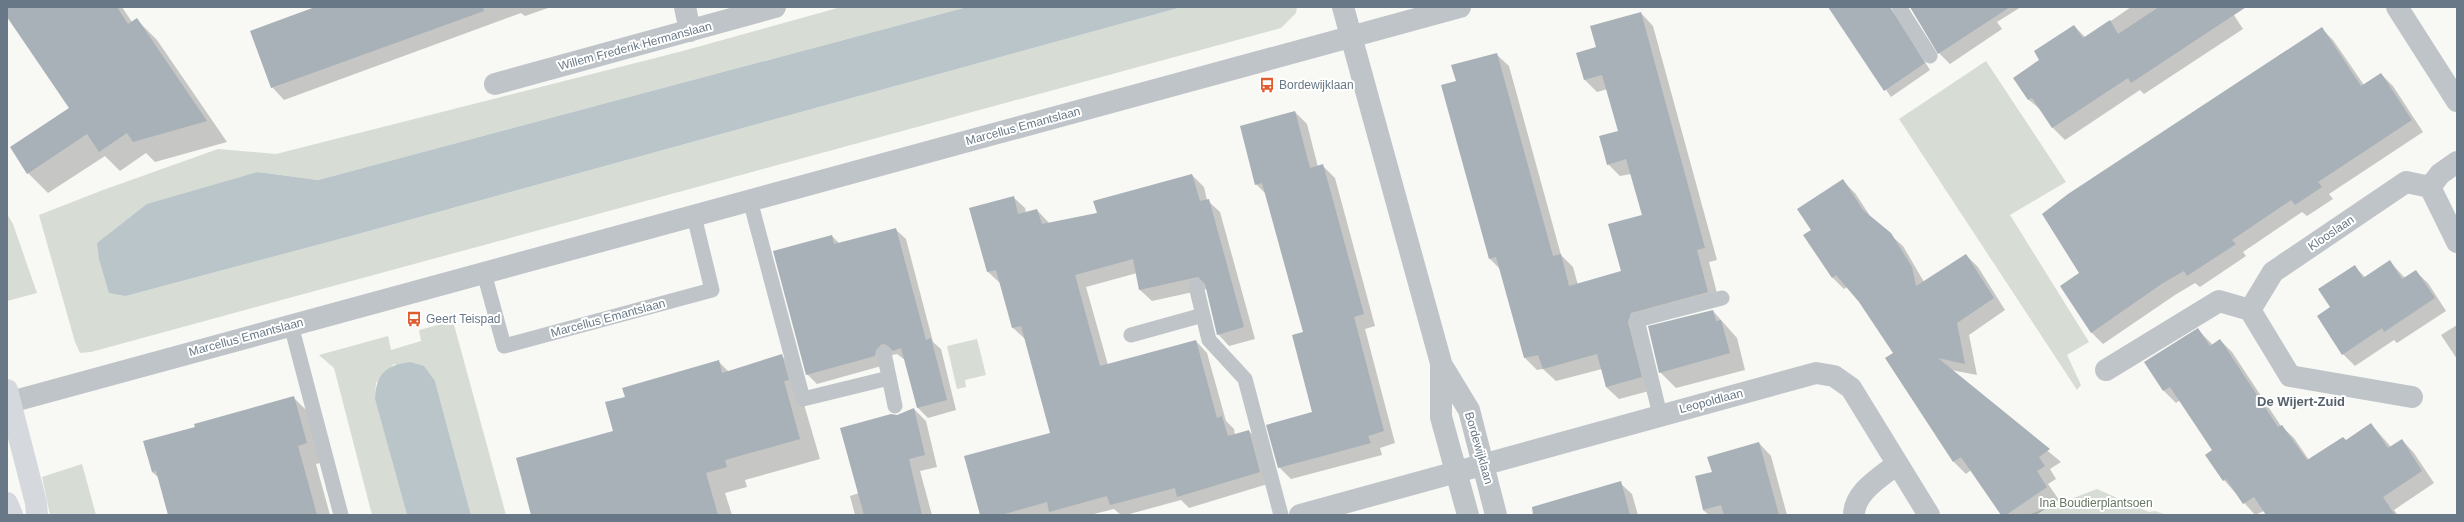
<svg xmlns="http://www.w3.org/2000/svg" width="2464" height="522" font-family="Helvetica,sans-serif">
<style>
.green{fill:#d7ddd5}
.water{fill:#bac5ca}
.shadow{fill:#0003}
.building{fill:#a8b1b7}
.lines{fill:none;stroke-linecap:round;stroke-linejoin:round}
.lane{stroke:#bfc4c8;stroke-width:15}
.street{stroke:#bfc4c8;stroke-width:22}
.secondary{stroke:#d5d9dd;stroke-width:22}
.labels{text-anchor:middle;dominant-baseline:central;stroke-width:4;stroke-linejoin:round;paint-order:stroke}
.street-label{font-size:12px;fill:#687886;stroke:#fff}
.poi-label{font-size:12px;fill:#687886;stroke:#fff;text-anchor:start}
.park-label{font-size:12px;fill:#667862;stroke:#fff}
.neighbourhood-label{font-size:13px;font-weight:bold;fill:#55616b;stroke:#fff}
</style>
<rect width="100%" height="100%" fill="#f8f8f5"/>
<path class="green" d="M841 7H967L318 180 258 172 126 296 351 236 1182 7H1297L1296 13 1281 28 91 352 80 353 75 342 39 215 103 190 218 149 276 154 679 52Z
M1986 61 2066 182 2010 215 2089 342 2067 355 2081 385 2077 390 1899 119Z
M7 214 13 224 37 293 7 301Z
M453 321 506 515H471L435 381 394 364 376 383 375 398 407 515H372L334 368 319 355 388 336 391 350 421 341 419 330Z
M977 339 986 375 965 380 966 387 957 389 947 346Z
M82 464 96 515H50L42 477Z
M2097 489 2149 512 2155 511 2167 515H2028Z"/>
<path class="water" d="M967 7H1182L351 236 126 296 109 293 99 259 97 243 147 204 258 172 318 180Z
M410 362 424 366 435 381 471 515H407L375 399C376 374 386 365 410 362Z"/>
<path class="shadow" d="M7 7H122L132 22 136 19 157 40 227 142 155 162 146 153 120 171 105 156 48 193 28 173 71 108 7 16Z
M318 7H551L525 16 521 13 284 100 272 87Z
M1829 7H1869L1890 10 1897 16 1930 70 1891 97Z
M1910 7H2021L1997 22 2002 29 1950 64 1939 53Z
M2131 7H2246L2234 15 2243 29 2144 94 2140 90 2065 140 2053 128 2042 111 2029 100 2014 78 2041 60 2074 26 2086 38Z
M1641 13 1653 26 1717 260 1709 262 1720 305 1643 326 1653 390 1619 399 1606 387 1602 369 1556 381 1543 369 1537 370 1525 358 1501 270 1489 258 1457 82 1496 54 1509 66 1561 255 1573 267 1578 285 1623 272 1643 216 1631 174 1620 176 1608 164 1620 131 1608 89 1597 92 1585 80 1577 53 1597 48Z
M2321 28 2333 40 2364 85 2381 74 2393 86 2423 132 2329 194 2333 199 2307 216 2302 212 2243 252 2246 256 2200 287 2195 283 2175 295 2103 344 2092 333 2061 287 2081 273Z
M1295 112 1307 124 1318 167 1323 166 1335 178 1375 326 1365 329 1395 443 1380 448 1382 455 1291 479 1279 467 1313 413 1304 332 1266 194 1256 184Z
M1192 175 1204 187 1207 200 1220 212 1255 339 1229 346 1218 334 1207 289 1152 301 1140 290 1137 273 1086 287 1108 365 1196 341 1207 353 1226 421 1234 429 1235 435 1249 431 1260 442 1271 483 1189 508 1181 500 1126 515H1121L1114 509 1090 515H981L1051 434 1025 339 1013 328 1000 283 988 272 971 208 1013 197 1025 208 1026 213 1037 210 1049 223 1098 214Z
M1843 181 1855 193 1872 219 1903 246 1924 282 1966 255 1978 267 2005 310 1969 335 1977 375 1951 370 2061 462 2050 469 2056 479 2048 484 2059 500 2036 515H2002L1971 470 1966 474 1954 462 1886 358 1894 353 1860 302 1847 287 1844 289 1832 277 1812 230Z
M895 229 906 239 933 342 941 349 956 410 928 418 918 408 905 360 897 354 888 356 885 365 817 384 807 374 832 236 840 244Z
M2390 262 2405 278 2415 271 2428 283 2446 311 2397 343 2394 340 2355 366 2343 354 2331 307 2354 266 2366 278Z
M1713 311 1737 338 1745 370 1676 388 1660 372Z
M2457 325V359L2441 335Z
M2198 330 2213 345 2220 340 2232 352 2281 426 2294 438 2309 460 2346 441 2371 424 2391 447 2402 440 2414 453 2434 483 2394 510 2397 514 2395 515H2267L2264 511 2255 515 2224 480 2213 451 2180 400 2176 403 2164 391 2145 363Z
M781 355 802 376 803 401 820 459 745 480 747 487 725 493 732 515H533L614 431 626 397 719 362 729 372Z
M293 397 312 416 325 462 316 464 330 515H169L159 478 152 472 196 428Z
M914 409 926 421 937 467 920 471 932 515H855L850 496 859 493 897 416Z
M1759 443 1771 456 1787 515H1709L1703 510 1713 473Z
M1620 483 1632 494 1638 515H1566Z"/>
<path class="building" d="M7 7H117L128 24 137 18 207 121 133 142 127 133 99 152 87 134 27 174 10 147 69 108 7 17Z
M315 7H483L484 11 271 88 250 31Z
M1828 7H1890L1925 63 1884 91Z
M1910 7H2010L1938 54Z
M2159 7H2246L2131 83 2128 78 2052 128 2032 98 2028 100 2013 78 2039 60 2034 51 2074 25 2083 38 2110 20 2118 34Z
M1641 12 1705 248 1697 250 1708 292 1631 313 1628 322 1642 377 1606 387 1597 354 1543 369 1538 355 1524 358 1496 257 1489 259 1441 85 1456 81 1451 65 1497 53 1553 256 1561 254 1569 286 1621 271 1608 224 1642 215 1626 159 1607 165 1603 150 1599 136 1618 131 1602 75 1584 80 1576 53 1596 47 1590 26Z
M2322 27 2361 86 2381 73 2412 120 2318 182 2322 187 2295 205 2291 200 2232 240 2236 244 2187 276 2184 271 2163 283 2091 333 2060 286 2079 273 2042 214 2068 194Z
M1295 111 1310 168 1323 164 1364 314 1354 317 1384 431 1368 436 1371 443 1278 468 1266 425 1312 412 1292 335 1303 332 1262 183 1255 185 1240 126Z
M1192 174 1200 201 1209 199 1244 327 1217 335 1205 284 1198 277 1139 290 1133 259 1075 275 1100 366 1196 340 1217 418 1222 416 1228 436 1249 430 1260 472 1177 497 1175 488 1110 505 1107 496 1049 512 1047 502 1001 515H980L964 456 1050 433 1021 326 1012 328 996 270 987 272 969 208 1014 196 1018 214 1037 209 1042 224 1097 213 1093 201Z
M1843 179 1863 210 1891 233 1912 267 1916 286 1966 254 1994 298 1957 323 1965 364 1938 358 2050 449 2039 457 2045 466 2037 471 2047 487 2006 515H2001L1961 457 1953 462 1885 358 1893 353 1859 302 1836 275 1832 278 1803 235 1811 230 1797 209Z
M896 228 926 340 931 338 947 400 917 408 901 348 893 351 887 345 882 344 876 350 875 356 806 375 773 251 832 235 834 244Z
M2390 260 2402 279 2416 270 2435 298 2384 332 2382 328 2342 355 2317 316 2330 307 2318 289 2355 265 2363 278Z
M1713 310 1716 321 1721 320 1730 353 1659 373 1648 326Z
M2198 328 2210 346 2220 339 2278 427 2282 425 2307 460 2343 437 2346 440 2371 423 2388 448 2402 439 2422 471 2383 497 2395 515H2266L2254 497 2243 504 2226 479 2223 481 2205 455 2212 450 2170 387 2163 391 2144 362Z
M782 354 789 380 784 381 800 439 725 460 727 467 706 473 718 515H531L516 458 613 431 605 402 625 397 622 388 719 360 722 373Z
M294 396 307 443 298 446 317 515H168L156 471 152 472 143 441 195 427 194 424Z
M914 408 925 455 909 459 922 515H864L840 428 891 414 897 415Z
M1759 442 1779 515H1724L1721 505 1703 510 1695 476 1712 472 1707 457Z
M1621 481 1630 515H1533L1532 507Z"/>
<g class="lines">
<path class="lane" d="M1899 7 1930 56
M750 200 803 399 889 378
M484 273 504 346 712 290 694 216
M1196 286 1209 340 1245 379 1281 515
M291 325 341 515
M1131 335 1203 315
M884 353 895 406
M1660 415 1637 320 1722 298"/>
<path class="street" d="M685 7 690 31
M1343 7 1441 363V417L1468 515
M2397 7 2457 101
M495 84 775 7
M2430 187 2440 174 2457 162
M1441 364 1469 410 1496 515
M2106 370 2219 301 2250 310
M2412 397 2290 376 2250 310 2273 272 2406 182 2430 187 2457 242
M7 403 1460 7
M1300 515 1816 373 1834 376 1851 388 1929 515
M1854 515C1854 492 1881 477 1897 464"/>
<path class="secondary" d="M7 390 36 503 37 515
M7 503 12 515"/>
</g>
<defs>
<g id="bus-bare" transform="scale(1.2)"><path d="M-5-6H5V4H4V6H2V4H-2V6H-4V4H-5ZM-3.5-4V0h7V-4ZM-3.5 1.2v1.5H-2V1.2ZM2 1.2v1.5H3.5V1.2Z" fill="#e05b2d" stroke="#fff" stroke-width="2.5" paint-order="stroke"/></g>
</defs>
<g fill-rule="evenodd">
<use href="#bus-bare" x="1267" y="85"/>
<use href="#bus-bare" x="414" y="319"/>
</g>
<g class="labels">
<g class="street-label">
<text transform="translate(635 46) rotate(-15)">Willem Frederik Hermanslaan</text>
<text transform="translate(1023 126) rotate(-15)">Marcellus Emantslaan</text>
<text transform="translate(2331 233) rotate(-34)">Klooslaan</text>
<text transform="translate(608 318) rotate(-15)">Marcellus Emantslaan</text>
<text transform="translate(246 337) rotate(-15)">Marcellus Emantslaan</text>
<text transform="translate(1711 401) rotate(-15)">Leopoldlaan</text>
<text transform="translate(1479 448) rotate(74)">Bordewijklaan</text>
</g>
<g class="poi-label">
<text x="1279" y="85">Bordewijklaan</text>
<text x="426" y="319">Geert Teispad</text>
</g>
<g class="park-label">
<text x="2096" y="503">Ina Boudierplantsoen</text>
</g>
<g class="neighbourhood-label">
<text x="2301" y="401">De Wijert-Zuid</text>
</g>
</g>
<rect width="2464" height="522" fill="none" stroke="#687886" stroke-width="16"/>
</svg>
